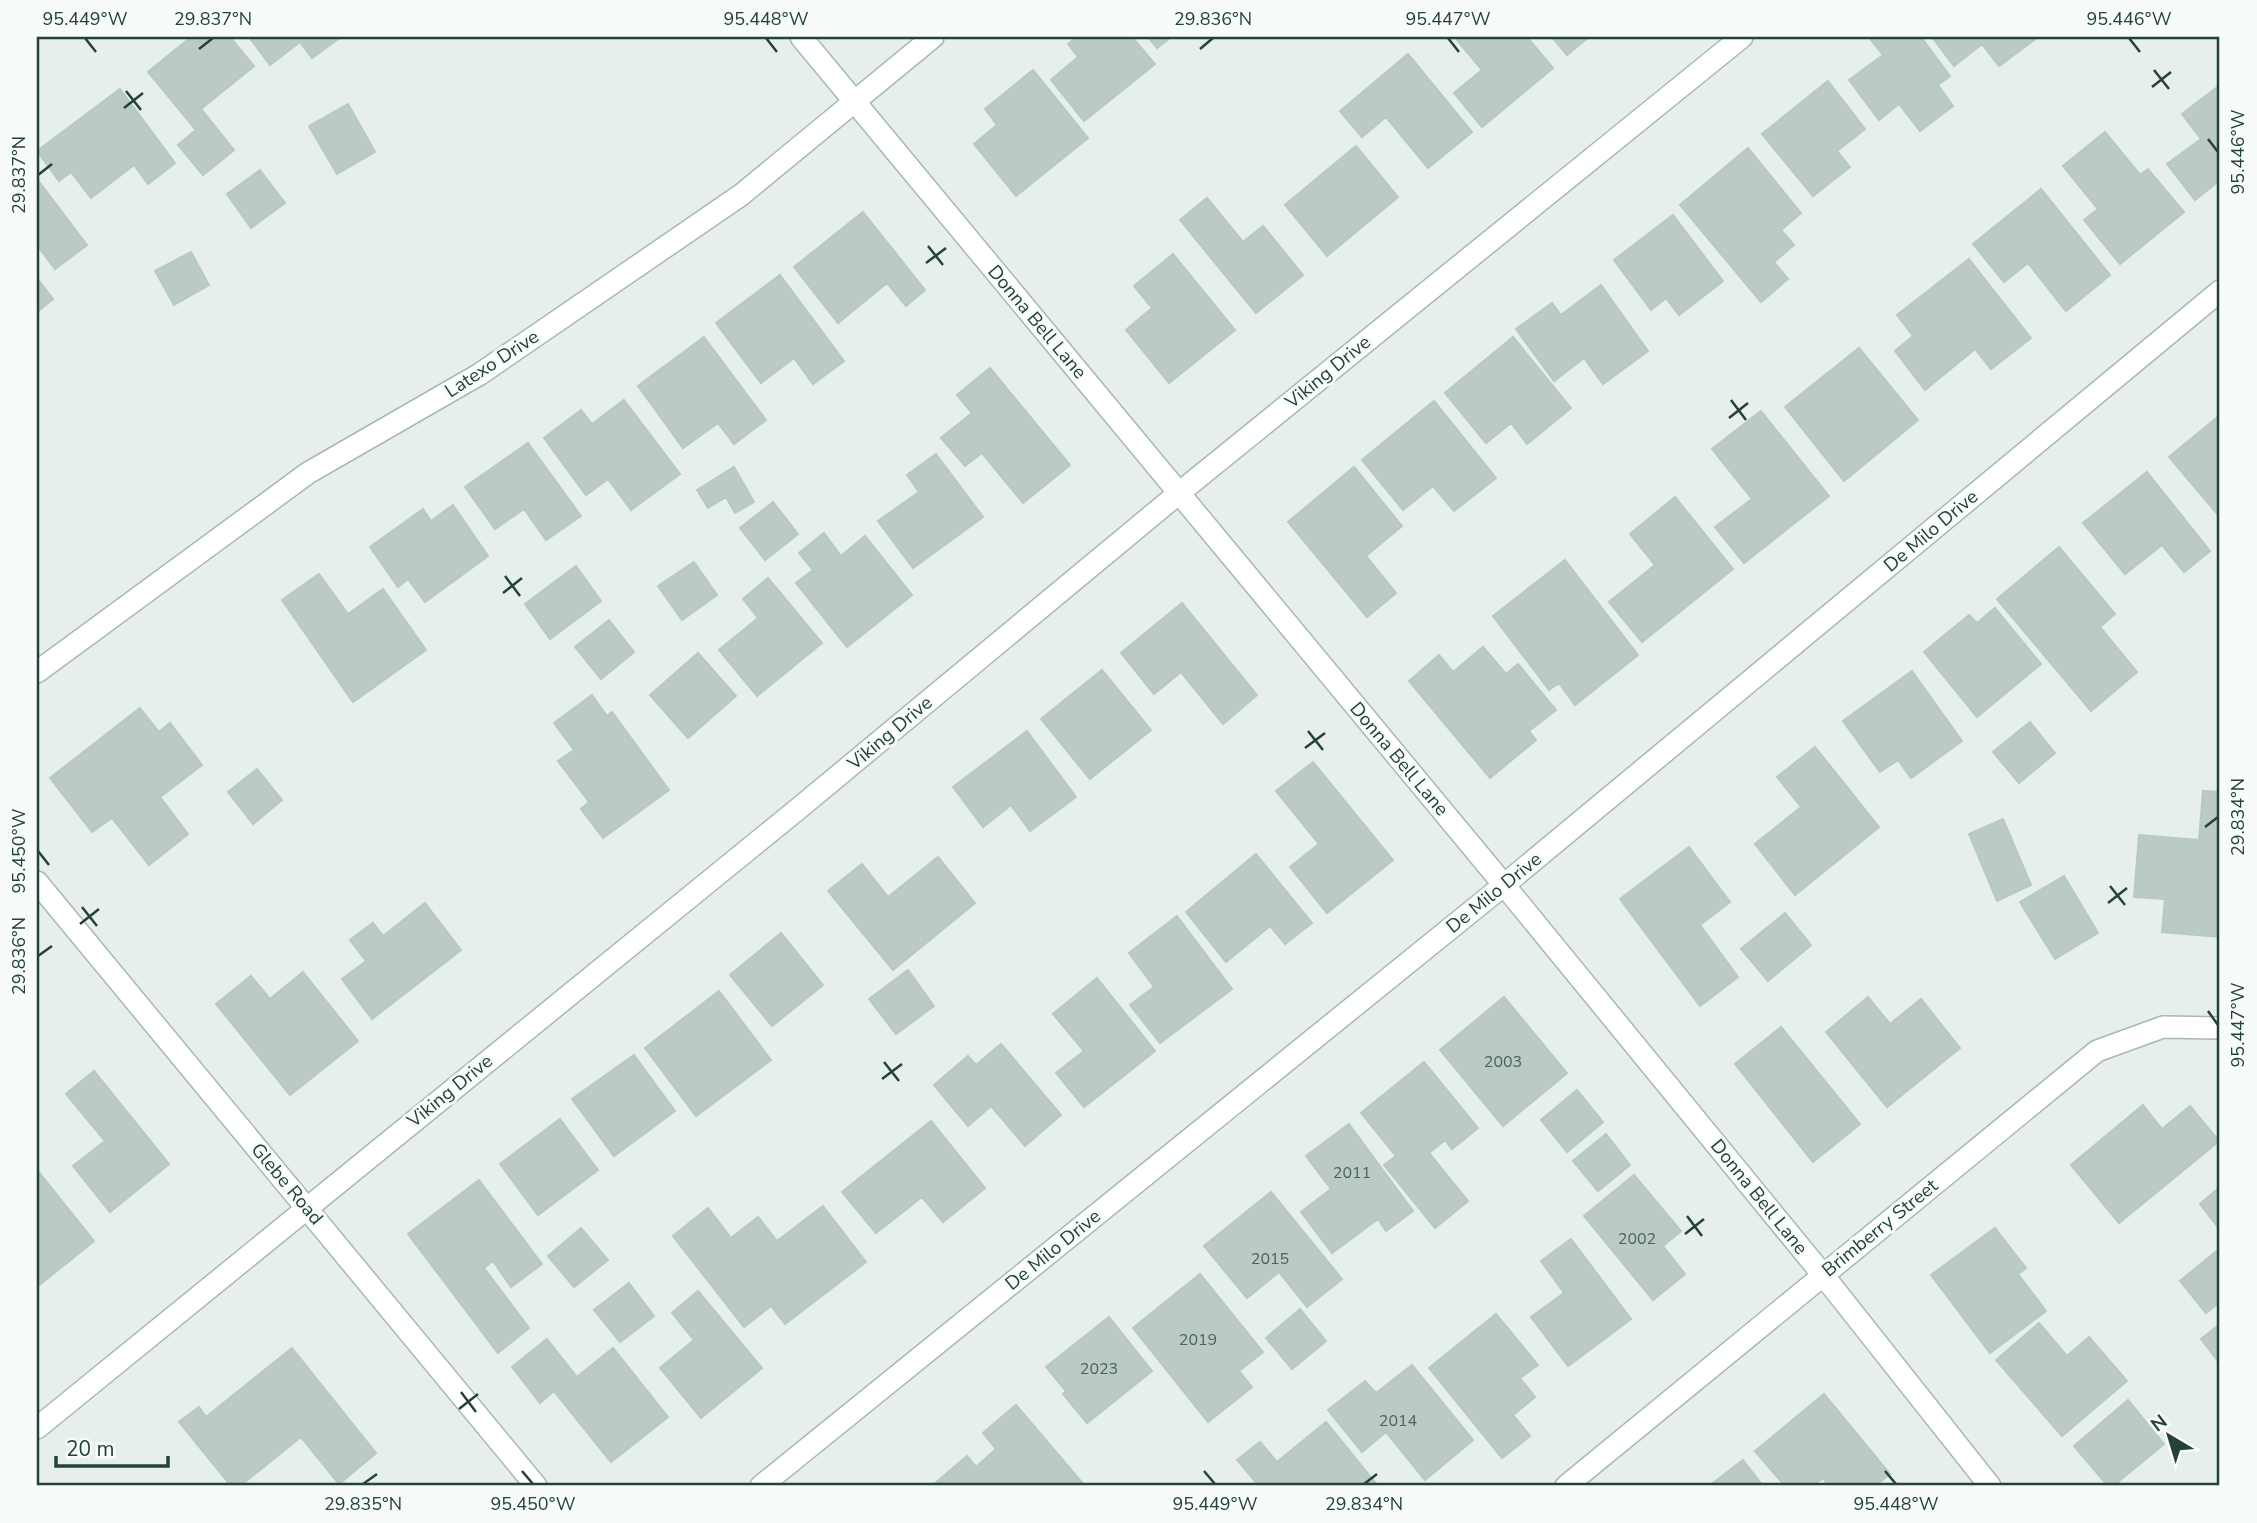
<svg xmlns="http://www.w3.org/2000/svg" width="2257" height="1523" font-family="'Nunito Sans',sans-serif">
<style>
.building{fill:#bbcac4;stroke:#b8c9c2;stroke-width:2}
.lines{fill:none;stroke-linecap:round;stroke-linejoin:round}
.minor-casing{stroke:#a8b8b2;stroke-width:24}
.minor{stroke:#fff;stroke-width:21}
.ticks{fill:none;stroke:#24423a;stroke-width:2.5}
.labels{text-anchor:middle;dominant-baseline:central;stroke-width:6;stroke-linejoin:round;paint-order:stroke}
.number-label{font-size:16px;fill:#4a645c}
.street-label{font-size:19px;fill:#24423a;stroke:#f7fbf9}
.neatline{fill:none;stroke:#24423a;stroke-width:2.5}
.ticks-label{font-size:18px;text-anchor:middle;fill:#24423a}
</style>
<rect width="100%" height="100%" fill="#e6efeb"/>
<path class="building" d="M191 37H230L254 66 201 109 234 150 203 175 178 145 196 130 148 72Z
M249 37H341L312 58 300 42 270 65Z
M1077 37H1132L1155 64 1084 121 1051 80 1078 57 1068 44Z
M1148 37H1171L1157 48Z
M1460 37H1527L1553 68 1482 127 1454 93 1482 70 1457 40Z
M1552 37H1589L1567 55Z
M1875 37H1921L1950 76 1938 85 1953 106 1920 131 1899 104 1879 120 1849 80 1883 55 1871 40Z
M1932 37H2038L1999 66 1982 44 1954 66Z
M1408 54 1472 132 1428 168 1386 117 1362 137 1340 111Z
M1033 70 1088 138 1016 196 974 144 997 125 985 109Z
M1828 81 1865 129 1837 151 1850 167 1813 196 1762 134Z
M2220 85V180L2195 200 2167 164 2201 139 2182 114Z
M120 89 175 163 148 184 134 165 91 198 71 172 59 181 37 151Z
M348 104 375 152 337 174 309 126Z
M2105 132 2140 175 2148 169 2184 212 2120 264 2084 220 2098 209 2063 166Z
M1356 146 1398 197 1327 256 1285 205Z
M1748 148 1801 213 1781 230 1794 245 1774 262 1788 279 1761 302 1680 205Z
M260 170 285 203 251 228 227 194Z
M37 179 87 245 55 269 37 245Z
M2041 189 2110 275 2066 311 2028 263 2004 282 1973 244Z
M1207 198 1243 242 1263 226 1303 275 1256 313 1180 220Z
M863 212 925 290 906 306 887 283 838 323 794 267Z
M1673 215 1723 281 1679 315 1666 298 1651 310 1614 260Z
M191 252 209 285 174 305 155 271Z
M1173 254 1235 330 1169 383 1126 330 1152 308 1134 286Z
M1969 259 2031 338 1991 369 1975 349 1925 390 1895 351 1913 336 1897 315Z
M780 275 844 361 813 384 794 358 761 383 716 323Z
M37 278 53 299 37 312Z
M1601 285 1648 351 1603 384 1584 358 1554 381 1516 329 1552 303 1561 315Z
M704 337 766 420 734 444 718 423 683 448 638 386Z
M1513 337 1571 408 1527 444 1511 423 1486 443 1445 393Z
M1859 348 1918 420 1844 481 1785 407Z
M990 368 1070 465 1023 503 982 453 965 466 941 438 972 413 957 395Z
M624 400 680 474 631 510 608 479 586 495 544 438 581 410 592 424Z
M1434 401 1496 478 1454 511 1433 486 1403 510 1362 460Z
M1761 411 1829 496 1744 563 1715 527 1752 499 1712 449Z
M2220 415V515L2219 516 2169 457Z
M528 443 581 516 546 540 524 509 495 529 465 487Z
M936 454 983 517 913 568 878 521 919 492 907 475Z
M734 467 754 502 735 513 726 497 708 508 697 490Z
M1354 467 1402 526 1366 556 1396 593 1367 617 1288 522Z
M2147 472 2210 551 2184 572 2162 545 2125 574 2083 523Z
M1675 497 1733 569 1642 642 1609 602 1655 565 1630 534Z
M773 502 798 534 765 560 740 528Z
M453 505 488 556 425 602 408 579 398 587 370 547 423 509 431 521Z
M824 533 841 556 865 536 912 595 847 647 796 583 813 570 799 553Z
M2059 547 2115 614 2100 627 2137 672 2091 711 1997 599Z
M1565 560 1638 655 1575 705 1559 683 1549 690 1493 616Z
M694 562 717 595 682 620 658 586Z
M576 566 601 601 550 639 525 604Z
M319 574 348 614 383 589 426 650 353 702 282 600Z
M768 578 822 643 757 696 719 650 758 618 743 599Z
M1182 603 1257 695 1223 724 1181 672 1154 694 1121 653Z
M1995 608 2041 664 1977 717 1924 652 1969 615 1977 623Z
M609 620 634 652 601 679 575 647Z
M1483 647 1506 674 1518 664 1556 710 1529 731 1536 740 1490 778 1409 681 1439 655 1453 672Z
M698 653 736 696 688 738 650 695Z
M1102 670 1151 730 1090 779 1041 719Z
M1912 671 1962 741 1911 778 1898 760 1880 772 1843 721Z
M592 695 607 716 612 712 669 790 603 838 581 809 589 802 558 761 574 750 554 723Z
M140 708 159 732 170 723 202 765 160 797 188 834 149 865 112 818 92 832 50 778Z
M2030 722 2055 753 2019 783 1993 752Z
M1027 731 1076 797 1030 831 1011 805 983 827 953 787Z
M1815 747 1879 827 1795 895 1755 844 1801 807 1777 777Z
M1313 762 1393 860 1327 913 1290 867 1319 844 1276 791Z
M257 769 282 800 253 824 228 792Z
M2203 791 2220 792V937L2162 932 2165 899 2134 897 2139 835 2199 840Z
M2003 819 2031 885 1997 901 1969 834Z
M1689 847 1730 902 1700 925 1738 977 1700 1006 1620 899Z
M1256 854 1312 923 1285 944 1270 926 1226 962 1186 912Z
M938 857 975 903 893 970 828 891 862 864 888 897Z
M2064 876 2098 933 2055 959 2020 902Z
M425 903 461 950 372 1019 342 979 366 961 350 940 373 923 383 936Z
M1785 913 1811 945 1768 981 1741 949Z
M1177 916 1232 989 1160 1043 1130 1005 1154 987 1129 953Z
M781 933 823 985 772 1026 730 975Z
M908 970 934 1006 896 1034 869 999Z
M303 972 358 1041 290 1095 216 1004 251 976 270 999Z
M1097 978 1155 1051 1084 1107 1056 1073 1084 1051 1053 1014Z
M719 991 771 1060 696 1116 645 1048Z
M1504 997 1567 1073 1503 1126 1440 1050Z
M1868 997 1890 1024 1921 999 1960 1048 1887 1107 1826 1032Z
M1781 1027 1860 1124 1813 1162 1735 1064Z
M1001 1044 1061 1115 1025 1146 991 1106 968 1126 934 1085 968 1056 976 1065Z
M634 1055 675 1111 614 1156 572 1099Z
M1424 1062 1478 1128 1452 1149 1445 1140 1429 1153 1468 1201 1435 1228 1384 1165 1396 1156 1361 1113Z
M94 1071 169 1164 110 1212 73 1166 105 1141 66 1094Z
M1577 1090 1603 1122 1567 1152 1541 1120Z
M2143 1105 2162 1129 2190 1106 2219 1141 2119 1223 2071 1165Z
M560 1119 598 1170 538 1215 500 1164Z
M931 1121 985 1188 943 1222 922 1197 876 1233 842 1192Z
M1349 1124 1413 1211 1386 1231 1378 1219 1332 1253 1301 1212 1331 1189 1306 1156Z
M1606 1134 1630 1165 1598 1191 1573 1161Z
M37 1170 94 1241 37 1287Z
M1634 1175 1681 1231 1663 1246 1685 1274 1653 1300 1584 1216Z
M479 1180 542 1264 511 1287 493 1261 484 1268 529 1328 498 1353 408 1234Z
M2220 1187V1230L2200 1204Z
M1271 1192 1342 1279 1307 1307 1279 1272 1247 1298 1204 1246Z
M823 1206 866 1262 785 1324 771 1306 744 1327 673 1236 708 1208 731 1238 758 1217 777 1241Z
M581 1228 608 1260 574 1287 548 1256Z
M1995 1228 2026 1268 2018 1274 2046 1311 1990 1353 1931 1275Z
M1571 1239 1631 1319 1568 1366 1531 1317 1564 1293 1541 1261Z
M2220 1248V1302L2206 1313 2180 1281Z
M1200 1274 1263 1352 1239 1371 1252 1387 1208 1422 1133 1328Z
M629 1283 654 1316 620 1342 594 1310Z
M698 1291 762 1368 701 1418 660 1368 694 1340 672 1313Z
M1300 1309 1326 1341 1292 1369 1266 1338Z
M1496 1314 1538 1365 1520 1378 1535 1397 1513 1415 1530 1436 1502 1458 1429 1368Z
M1109 1317 1152 1371 1087 1423 1063 1394 1066 1391 1046 1367Z
M2039 1323 2067 1356 2089 1337 2127 1381 2062 1436 1996 1360Z
M2220 1324V1364L2201 1339Z
M547 1339 577 1377 613 1348 668 1417 611 1462 554 1391 540 1403 512 1367Z
M292 1348 376 1453 339 1484 301 1437 240 1486H231L179 1422 199 1407 206 1417Z
M1412 1365 1473 1440 1425 1480 1386 1432 1362 1452 1328 1410 1365 1381 1376 1393Z
M1824 1394 1890 1474 1875 1486H1829L1823 1478 1813 1486H1785L1755 1451Z
M2128 1400 2164 1444 2113 1486H2108L2074 1446Z
M1016 1405 1085 1486H932L967 1456 976 1467 996 1449 983 1433Z
M1326 1422 1378 1486H1259L1237 1460 1260 1442 1277 1462Z
M1743 1460 1763 1486H1709Z"/>
<g class="lines">
<g class="minor-casing">
<path id="minor" d="M801 37 1504 885 1823 1275 1990 1486
M37 672 308 473 480 374 741 195 933 37
M37 882 536 1486
M37 1428 798 809 1179 493 1742 37
M761 1486 1504 885 2220 291
M1566 1486 2097 1051 2163 1027 2220 1028"/>
</g>
<use href="#minor" class="minor"/>
</g>
<path class="ticks" d="M85 38 96 52M766 38 777 52M1448 38 1459 52M2129 38 2140 52M199 49 213 38M1200 49 1213 38M2154 70 2169 89M2152 87 2171 72M126 91 141 110M124 108 143 93M2208 139 2218 152M38 175 52 164M928 246 943 265M926 263 946 248M1731 400 1746 420M1729 418 1748 403M505 576 520 596M503 593 522 578M1308 731 1323 750M1305 748 1325 733M2205 827 2218 817M38 851 49 865M2110 886 2125 905M2108 903 2127 888M82 907 97 926M80 924 99 909M38 956 52 946M2208 1011 2218 1025M884 1062 899 1081M882 1079 902 1064M1687 1216 1702 1236M1685 1234 1704 1219M461 1392 476 1412M459 1409 478 1394M522 1471 533 1484M1204 1471 1215 1484M1885 1471 1896 1484M363 1484 377 1474M1364 1484 1377 1474"/>
<g class="labels">
<g class="number-label">
<text x="1503" y="1062">2003</text>
<text x="1352" y="1173">2011</text>
<text x="1637" y="1239">2002</text>
<text x="1270" y="1259">2015</text>
<text x="1198" y="1340">2019</text>
<text x="1099" y="1369">2023</text>
<text x="1398" y="1421">2014</text>
</g>
<g class="street-label">
<text transform="translate(1037 322) rotate(50)">Donna Bell Lane</text>
<text transform="translate(492 364) rotate(-33)">Latexo Drive</text>
<text transform="translate(1328 372) rotate(-39)">Viking Drive</text>
<text transform="translate(1931 531) rotate(-40)">De Milo Drive</text>
<text transform="translate(890 733) rotate(-40)">Viking Drive</text>
<text transform="translate(1399 759) rotate(50)">Donna Bell Lane</text>
<text transform="translate(1494 893) rotate(-39)">De Milo Drive</text>
<text transform="translate(450 1091) rotate(-39)">Viking Drive</text>
<text transform="translate(287 1184) rotate(50)">Glebe Road</text>
<text transform="translate(1759 1197) rotate(51)">Donna Bell Lane</text>
<text transform="translate(1880 1228) rotate(-39)">Brimberry Street</text>
<text transform="translate(1053 1250) rotate(-39)">De Milo Drive</text>
</g>
</g>
<rect width="2257" height="1523" fill="none" stroke="#f7fbf9" stroke-width="77"/>
<g transform="translate(2169 1436) rotate(322)" stroke="#f7fbf9" stroke-width="5" paint-order="stroke">
<path d="M0-5L12 26L0 18L-12 26Z" fill="#24423a"/>
<text y="-10" font-size="19" font-weight="bold" text-anchor="middle" fill="#24423a">N</text>
</g>
<path d="M56 1456v10h112v-10" fill="none" stroke="#24423a" stroke-width="3.5"/>
<text x="66" y="1456" font-size="21" fill="#24423a" stroke="#f7fbf9" stroke-width="5" paint-order="stroke">20 m</text>
<rect x="38" y="38" width="2180" height="1446" class="neatline"/>
<g class="ticks-label">
<text x="85" y="25">95.449°W</text>
<text x="213" y="25">29.837°N</text>
<text x="766" y="25">95.448°W</text>
<text x="1213" y="25">29.836°N</text>
<text x="1448" y="25">95.447°W</text>
<text x="2129" y="25">95.446°W</text>
<text transform="translate(2238 152) rotate(-90)" y="6">95.446°W</text>
<text transform="translate(19 175) rotate(-90)" y="6">29.837°N</text>
<text transform="translate(2238 817) rotate(-90)" y="6">29.834°N</text>
<text transform="translate(19 851) rotate(-90)" y="6">95.450°W</text>
<text transform="translate(19 956) rotate(-90)" y="6">29.836°N</text>
<text transform="translate(2238 1025) rotate(-90)" y="6">95.447°W</text>
<text x="363" y="1510">29.835°N</text>
<text x="533" y="1510">95.450°W</text>
<text x="1215" y="1510">95.449°W</text>
<text x="1364" y="1510">29.834°N</text>
<text x="1896" y="1510">95.448°W</text>
</g>
</svg>
